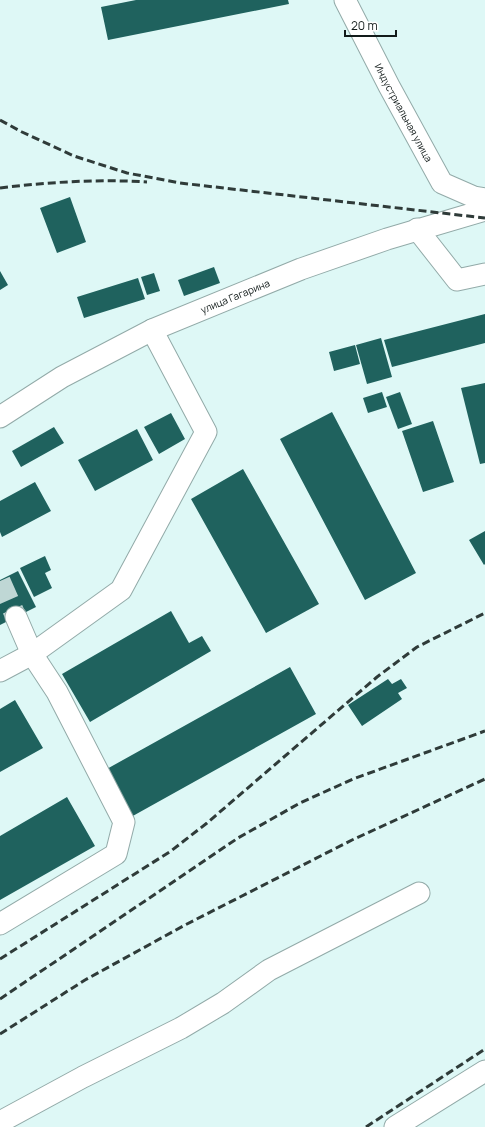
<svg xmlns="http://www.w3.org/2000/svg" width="485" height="1127" font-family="Manrope,sans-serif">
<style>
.building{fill:#1f625e}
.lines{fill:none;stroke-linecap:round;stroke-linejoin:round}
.minor-tunnel{stroke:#bfd7d5;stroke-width:21;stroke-dasharray:21 10;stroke-linecap:butt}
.minor-casing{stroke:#92aaa8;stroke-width:23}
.minor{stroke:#fff;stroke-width:21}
.rail{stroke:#2f3b39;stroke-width:3;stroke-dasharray:8 4;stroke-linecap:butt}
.labels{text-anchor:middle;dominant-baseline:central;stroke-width:4;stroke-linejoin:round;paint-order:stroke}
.street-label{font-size:10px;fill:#121b1a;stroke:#fff}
</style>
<rect width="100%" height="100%" fill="#def8f6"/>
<path class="building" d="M136 0H288L289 4 108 40 101 7Z
M70 197 86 242 57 253 40 208Z
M214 267 220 283 184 296 178 280Z
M0 271 8 285 0 290Z
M154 273 160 291 147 295 141 277Z
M138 278 145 299 84 318 77 297Z
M485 314V343L392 367 384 340Z
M381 338 392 377 367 384 356 345Z
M355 345 360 364 334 371 329 352Z
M485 383V463L480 464 461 388Z
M382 392 387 407 368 413 363 398Z
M400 392 412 424 398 429 386 397Z
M332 412 416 573 365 600 280 439Z
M171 413 185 439 159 454 144 427Z
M433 421 454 482 423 492 402 431Z
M54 427 64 443 21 467 12 451Z
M137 429 153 460 95 491 78 460Z
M243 469 319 604 266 633 191 499Z
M35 482 51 511 2 537 0 532V501Z
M485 531V564L484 565 469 540Z
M45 556 51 570 45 573 52 588 34 597 20 568Z
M18 571 36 607 0 625V580Z
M171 611 189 643 202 636 211 651 90 722 62 674Z
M290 667 316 714 131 817 105 770Z
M388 679 392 684 401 679 407 688 398 693 402 699 362 726 348 705Z
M15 700 43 748 0 772V709Z
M67 797 95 846 0 900V836Z"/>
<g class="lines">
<path class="minor-tunnel" d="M0 581 16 617"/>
<g class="minor-casing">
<g id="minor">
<path id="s1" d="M345 0 389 86 442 183 474 197 485 199"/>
<path d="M417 229 457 280 485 274"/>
<path id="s2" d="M0 417 62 377 152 330 301 269 387 239 485 210"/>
<path d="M0 671 32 654 121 590 206 432 152 330"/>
<path d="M0 924 116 854 124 822 57 692 32 654 16 617"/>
<path d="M0 1122 83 1077 181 1028 223 1003 269 970 419 893"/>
<path d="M395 1127 485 1071"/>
</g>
</g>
<use href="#minor" class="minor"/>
<path class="rail" d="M0 120 22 132 74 156 127 173 180 183 485 218
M0 188C49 182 98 179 147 182
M0 959 171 851 207 823 377 677 417 647 485 613
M0 999 238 838 300 803 353 779 485 731
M0 1034 85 980 185 925 352 840 485 779
M366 1127 485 1049"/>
</g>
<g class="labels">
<g class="street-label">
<text stroke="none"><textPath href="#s1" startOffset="127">Индустриальная улица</textPath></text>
<text stroke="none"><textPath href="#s2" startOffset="265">улица Гагарина</textPath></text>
</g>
</g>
<path d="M345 30v6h51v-6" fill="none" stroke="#121b1a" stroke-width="2"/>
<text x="351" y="30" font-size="12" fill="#121b1a" stroke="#ffffff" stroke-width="3" paint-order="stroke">20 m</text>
</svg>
